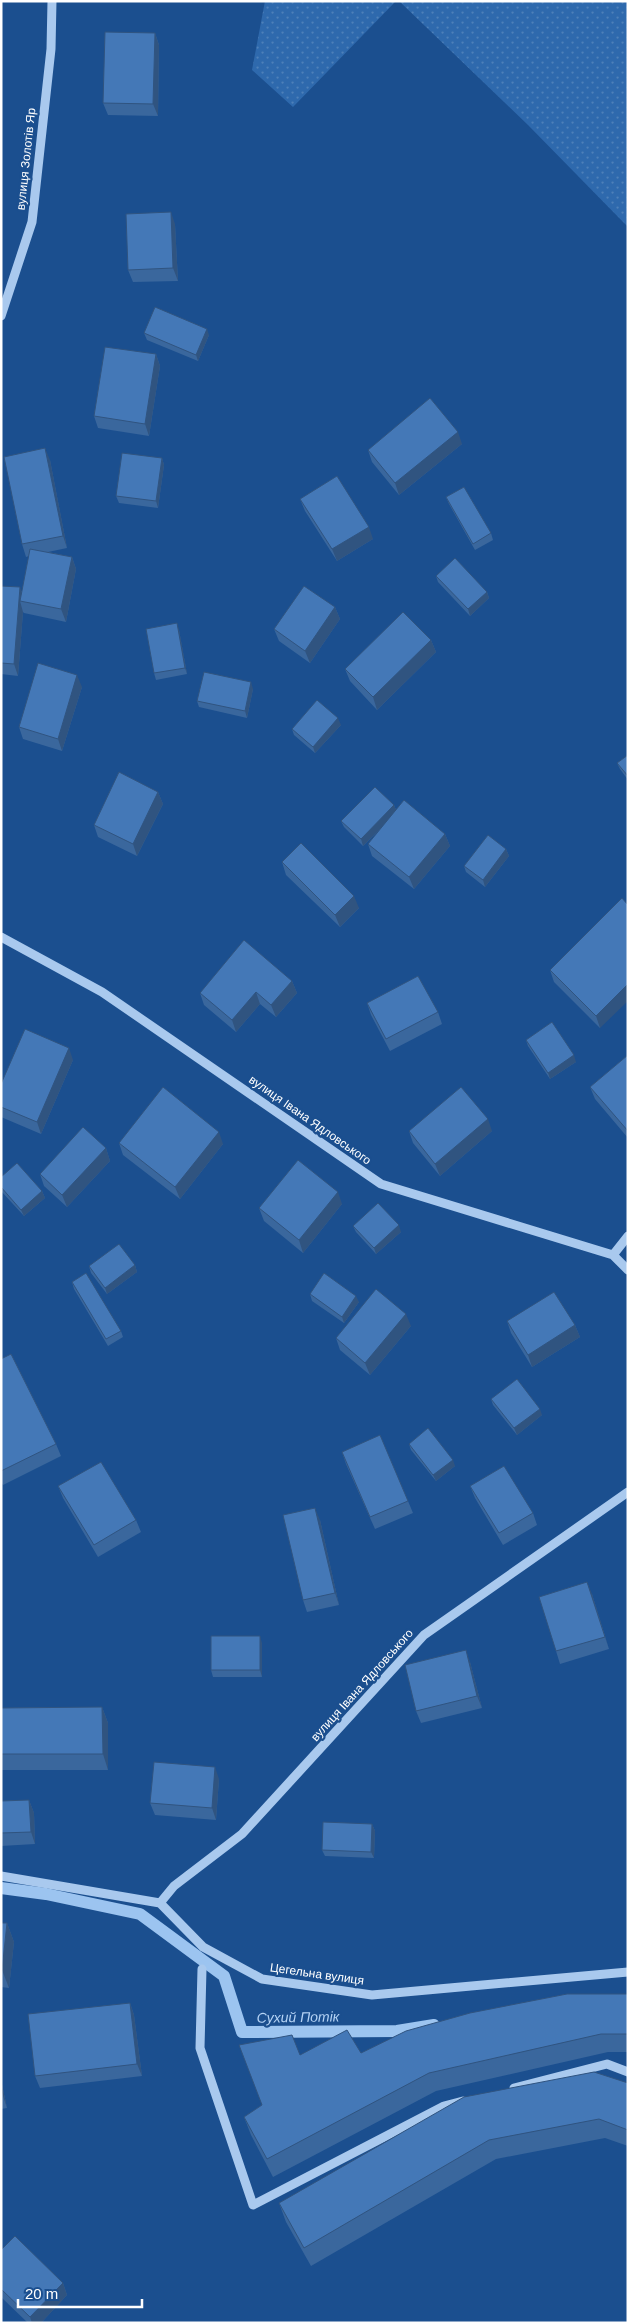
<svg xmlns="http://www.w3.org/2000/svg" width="629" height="2324" font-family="Helvetica,sans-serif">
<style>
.garden{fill:url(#garden-dots)}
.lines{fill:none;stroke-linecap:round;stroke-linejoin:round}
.stream{stroke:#9cc4f0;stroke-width:12}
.minor{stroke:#a9c9ee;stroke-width:9}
.wall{fill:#3a679d}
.shaded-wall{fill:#305480}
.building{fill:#4478b7;stroke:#305480}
.labels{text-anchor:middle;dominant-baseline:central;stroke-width:4.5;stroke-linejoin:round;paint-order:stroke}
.street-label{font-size:12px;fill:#fff;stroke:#1b4f8f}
.water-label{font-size:14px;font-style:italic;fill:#b5d3f5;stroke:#1b4f8f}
</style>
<defs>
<pattern id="garden-dots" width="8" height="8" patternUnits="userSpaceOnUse" patternTransform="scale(1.25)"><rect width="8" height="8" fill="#2e69ad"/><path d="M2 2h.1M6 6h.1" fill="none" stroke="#4d80b9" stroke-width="1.8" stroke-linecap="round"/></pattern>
</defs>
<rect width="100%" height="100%" fill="#1b4f8f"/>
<path class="garden" d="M265 1H396L293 107 252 70Z
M399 1H628V227L528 125Z"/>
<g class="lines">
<path class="stream" d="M1 1888 46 1894 140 1914 224 1976 242 2032 397 2031 434 2025"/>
<path class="minor" d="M1 316 32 222 51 49 52 1
M1 937 102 992 381 1184 613 1255 628 1270
M613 1255 628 1236
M1 1876 160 1903 203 1947 262 1979 372 1995 628 1972
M160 1903 174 1886 242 1834 424 1635 628 1492
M202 1969 200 2048 253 2205 444 2106 463 2101
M514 2088 607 2064 628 2072"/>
</g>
<path class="wall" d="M155 33 159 45 158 116 108 115 103 103Z
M175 224 178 281 133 282 128 270Z
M144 333 209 335 198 361 147 340Z
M156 354 160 366 149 436 98 428 94 416Z
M462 444 399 495 372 462 368 450Z
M162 458 164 465 158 508 119 503 116 496Z
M50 460 67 548 48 552 72 557 76 569 66 622 24 613 23 612 18 676 1 674V586L22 591 29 556 26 557 22 544Z
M446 497 491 533 493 540 475 550 449 504Z
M300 499 373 539 337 561 305 511Z
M436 576 487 592 489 598 470 616 438 582Z
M335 607 340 619 310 663 279 641 274 629Z
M179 630 187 674 156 680 154 673Z
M431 640 436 652 377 710 350 681 345 669Z
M82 687 62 751 23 739 19 727Z
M253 689 247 718 199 707 197 701Z
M341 725 315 753 294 735 292 729Z
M628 755V780L620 769 617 763Z
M158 792 163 804 137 856 98 837 94 825Z
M394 805 396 810 445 834 450 846 414 889 372 856 368 844 381 828 363 846 344 827 341 821Z
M506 849 509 856 485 887 466 872 464 866Z
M282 862 359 908 340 927 286 875Z
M622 898 600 1028 554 982 550 970Z
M292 981 297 993 276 1017 260 1004 236 1032 204 1005 200 993Z
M367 1003 438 1012 442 1024 390 1051 371 1015Z
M526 1040 576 1062 550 1079 528 1046Z
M628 1055V1138L595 1099 590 1087Z
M73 1060 41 1134 1 1117V1084Z
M409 1131H492L440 1176 413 1143Z
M119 1143 223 1144 180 1199 123 1155Z
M106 1148 110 1161 67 1207 44 1186 40 1174Z
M1 1177 42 1191 45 1198 24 1216 1 1191Z
M342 1204 303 1253 264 1221 259 1208Z
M353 1226 401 1232 376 1254 356 1232Z
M135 1265 137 1272 107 1294 91 1273 89 1266Z
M72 1282 121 1331 123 1337 108 1346 74 1289Z
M310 1294 359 1302 344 1323 312 1301Z
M507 1321 575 1325 580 1337 532 1367 511 1333Z
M411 1326 370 1375 340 1350 336 1338Z
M1 1359 56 1444 61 1456 3 1485 1 1482Z
M491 1399 542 1415 517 1435 493 1405Z
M409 1444 455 1466 436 1481 411 1450Z
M342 1452 408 1501 413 1513 375 1529 346 1464Z
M58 1486 136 1520 141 1532 98 1557 63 1498Z
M470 1486 533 1513 537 1525 503 1545 475 1498Z
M320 1520 339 1605 307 1612 303 1600Z
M592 1594 609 1649 560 1664 556 1651Z
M262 1643V1677H213L211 1670Z
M470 1662 482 1708 421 1723 416 1711Z
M102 1707 108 1723V1770H1V1708Z
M219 1779 216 1820 155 1815 150 1803Z
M29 1800 34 1813 35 1844 1 1846V1801Z
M372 1824 375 1831 374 1858 325 1856 322 1850Z
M1 1923H7L14 1942 9 1988 1 1987Z
M628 1994V2052H608L436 2091 273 2177 251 2135 244 2117 262 2105 300 2055 361 2053Z
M130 2003 134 2015 142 2076 40 2088 35 2076Z
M1 2080 7 2108 1 2109Z
M628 2083V2146L605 2138 496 2159 311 2266 286 2222 279 2203Z
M1 2250 63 2283 67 2295 41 2323H28L1 2297Z"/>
<path class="shaded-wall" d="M155 33 159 45 158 116 153 104Z
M171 212 175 224 178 281 173 268Z
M207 329 209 335 198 361 196 355Z
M156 354 160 366 149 436 145 424Z
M458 432 462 444 399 495 395 483Z
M45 448 50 460 67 548 63 536Z
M162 458 164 465 158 508 156 501Z
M369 527 373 539 337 561 332 549Z
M72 557 76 569 66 622 61 609Z
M20 587 24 599 20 601 23 612 18 676 14 664Z
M487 592 489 598 470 616 468 609Z
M335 607 340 619 310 663 305 651Z
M177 623 179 630 187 674 185 668Z
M431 640 436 652 377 710 373 697Z
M77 675 82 687 62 751 58 739Z
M251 682 253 689 247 718 245 711Z
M338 718 341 725 315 753 313 747Z
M158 792 163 804 137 856 133 844Z
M394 805 397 812 363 846 361 839Z
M445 834 450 846 414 889 409 877Z
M506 849 509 856 485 887 483 880Z
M354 896 359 908 340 927 335 915Z
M292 981 297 993 276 1017 271 1005Z
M628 984V1001L600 1028 596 1016Z
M256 992 260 1004 236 1032 232 1020Z
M69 1048 73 1060 41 1134 37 1122Z
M574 1055 576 1062 550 1079 548 1073Z
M488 1119 492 1131 440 1176 435 1164Z
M219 1132 223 1144 180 1199 175 1187Z
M106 1148 110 1161 67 1207 62 1195Z
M42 1191 45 1198 24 1216 21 1210Z
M338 1192 342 1204 303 1253 299 1240Z
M399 1225 401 1232 376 1254 374 1248Z
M135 1265 137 1272 107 1294 105 1288Z
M356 1296 359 1302 344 1323 342 1317Z
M406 1314 411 1326 370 1375 365 1363Z
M575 1325 580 1337 532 1367 528 1355Z
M540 1409 542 1415 517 1435 514 1428Z
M453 1460 455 1466 436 1481 433 1475Z
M315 1508 320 1520 339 1605 335 1593Z
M587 1582 592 1594 609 1649 605 1637Z
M260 1636 262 1643V1677L260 1670Z
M466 1650 470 1662 482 1708 477 1696Z
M102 1707 108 1723V1770L103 1754Z
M215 1767 219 1779 216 1820 212 1808Z
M29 1800 34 1813 35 1844 31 1832Z
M372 1824 375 1831 374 1858 371 1852Z
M7 1923 14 1942 9 1988 2 1970Z
M130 2003 134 2015 142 2076 137 2064Z
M1 2080 7 2108 3 2096 1 2088Z
M63 2283 67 2295 41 2323H32L30 2317Z"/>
<path class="building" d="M105 32 155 33 153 104 103 103Z
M171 212 173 268 128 270 126 214Z
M155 307 207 329 196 355 144 333Z
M105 347 156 354 145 424 94 416Z
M430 398 458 432 395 483 368 450Z
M45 448 63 536 22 544 4 457Z
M122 453 162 458 156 501 116 496Z
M337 476 369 527 332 549 300 499Z
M464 487 491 533 473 544 446 497Z
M30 549 72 557 61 609 20 601Z
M455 558 487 592 468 609 436 576Z
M1 586 20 587 14 664 1 663Z
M304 586 335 607 305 651 274 629Z
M403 612 431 640 373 697 345 669Z
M177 623 185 668 154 673 146 629Z
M38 663 77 675 58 739 19 727Z
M204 672 251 682 245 711 197 701Z
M317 700 338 718 313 747 292 729Z
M628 755V776L617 763Z
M119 772 158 792 133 844 94 825Z
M375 787 394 805 361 839 341 821Z
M404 800 445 834 409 877 368 844Z
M488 835 506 849 483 880 464 866Z
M301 843 354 896 335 915 282 862Z
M622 898 628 905V984L596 1016 550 970Z
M244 940 292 981 271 1005 256 992 232 1020 200 993Z
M418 976 438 1012 386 1039 367 1003Z
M552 1022 574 1055 548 1073 526 1040Z
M25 1029 69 1048 37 1122 1 1107V1084Z
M628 1055V1131L590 1087Z
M163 1087 219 1132 175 1187 119 1143Z
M461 1087 488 1119 435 1164 409 1131Z
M83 1127 106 1148 62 1195 40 1174Z
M298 1160 338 1192 299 1240 259 1208Z
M17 1163 42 1191 21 1210 1 1187V1177Z
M378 1203 399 1225 374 1248 353 1226Z
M119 1244 135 1265 105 1288 89 1266Z
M86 1273 121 1331 106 1339 72 1282Z
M324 1273 356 1296 342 1317 310 1294Z
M376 1289 406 1314 365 1363 336 1338Z
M554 1292 575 1325 528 1355 507 1321Z
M11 1354 56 1444 1 1471V1359Z
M517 1379 540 1409 514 1428 491 1399Z
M428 1428 453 1460 433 1475 409 1444Z
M380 1435 408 1501 370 1517 342 1452Z
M101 1462 136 1520 94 1545 58 1486Z
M504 1466 533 1513 499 1533 470 1486Z
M315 1508 335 1593 303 1600 283 1515Z
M587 1582 605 1637 556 1651 539 1597Z
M211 1636H260V1670H211Z
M466 1650 477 1696 416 1711 405 1665Z
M102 1707 103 1754H1V1708Z
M154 1762 215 1767 212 1808 150 1803Z
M29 1800 31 1832 1 1833V1801Z
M323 1822 372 1824 371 1852 322 1850Z
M1 1923H7L2 1970H1Z
M567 1994H628V2034H601L429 2073 267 2159 244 2117 262 2105 239 2045 292 2035 300 2055 347 2030 361 2053 406 2031 470 2013Z
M130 2003 137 2064 35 2076 28 2014Z
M594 2072 628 2083V2130L599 2119 489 2140 304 2248 279 2203 464 2097Z
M15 2236 63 2283 30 2317 1 2289V2250Z"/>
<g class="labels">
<g class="street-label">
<text transform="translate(26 159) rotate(-84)">вулиця Золотів Яр</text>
<text transform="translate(310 1120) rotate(35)">вулиця Івана Ядловського</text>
<text transform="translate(362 1685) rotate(-48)">вулиця Івана Ядловського</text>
<text transform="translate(317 1974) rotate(8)">Цегельна вулиця</text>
</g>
<g class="water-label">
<text transform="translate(298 2017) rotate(-1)">Сухий Потік</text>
</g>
</g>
<rect width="629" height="2324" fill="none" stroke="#ffffff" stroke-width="5"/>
<path d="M18 2299v8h124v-8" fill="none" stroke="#ffffff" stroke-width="2.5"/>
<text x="25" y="2299" font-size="15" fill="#ffffff" stroke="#1b4f8f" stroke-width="4" paint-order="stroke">20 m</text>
</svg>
